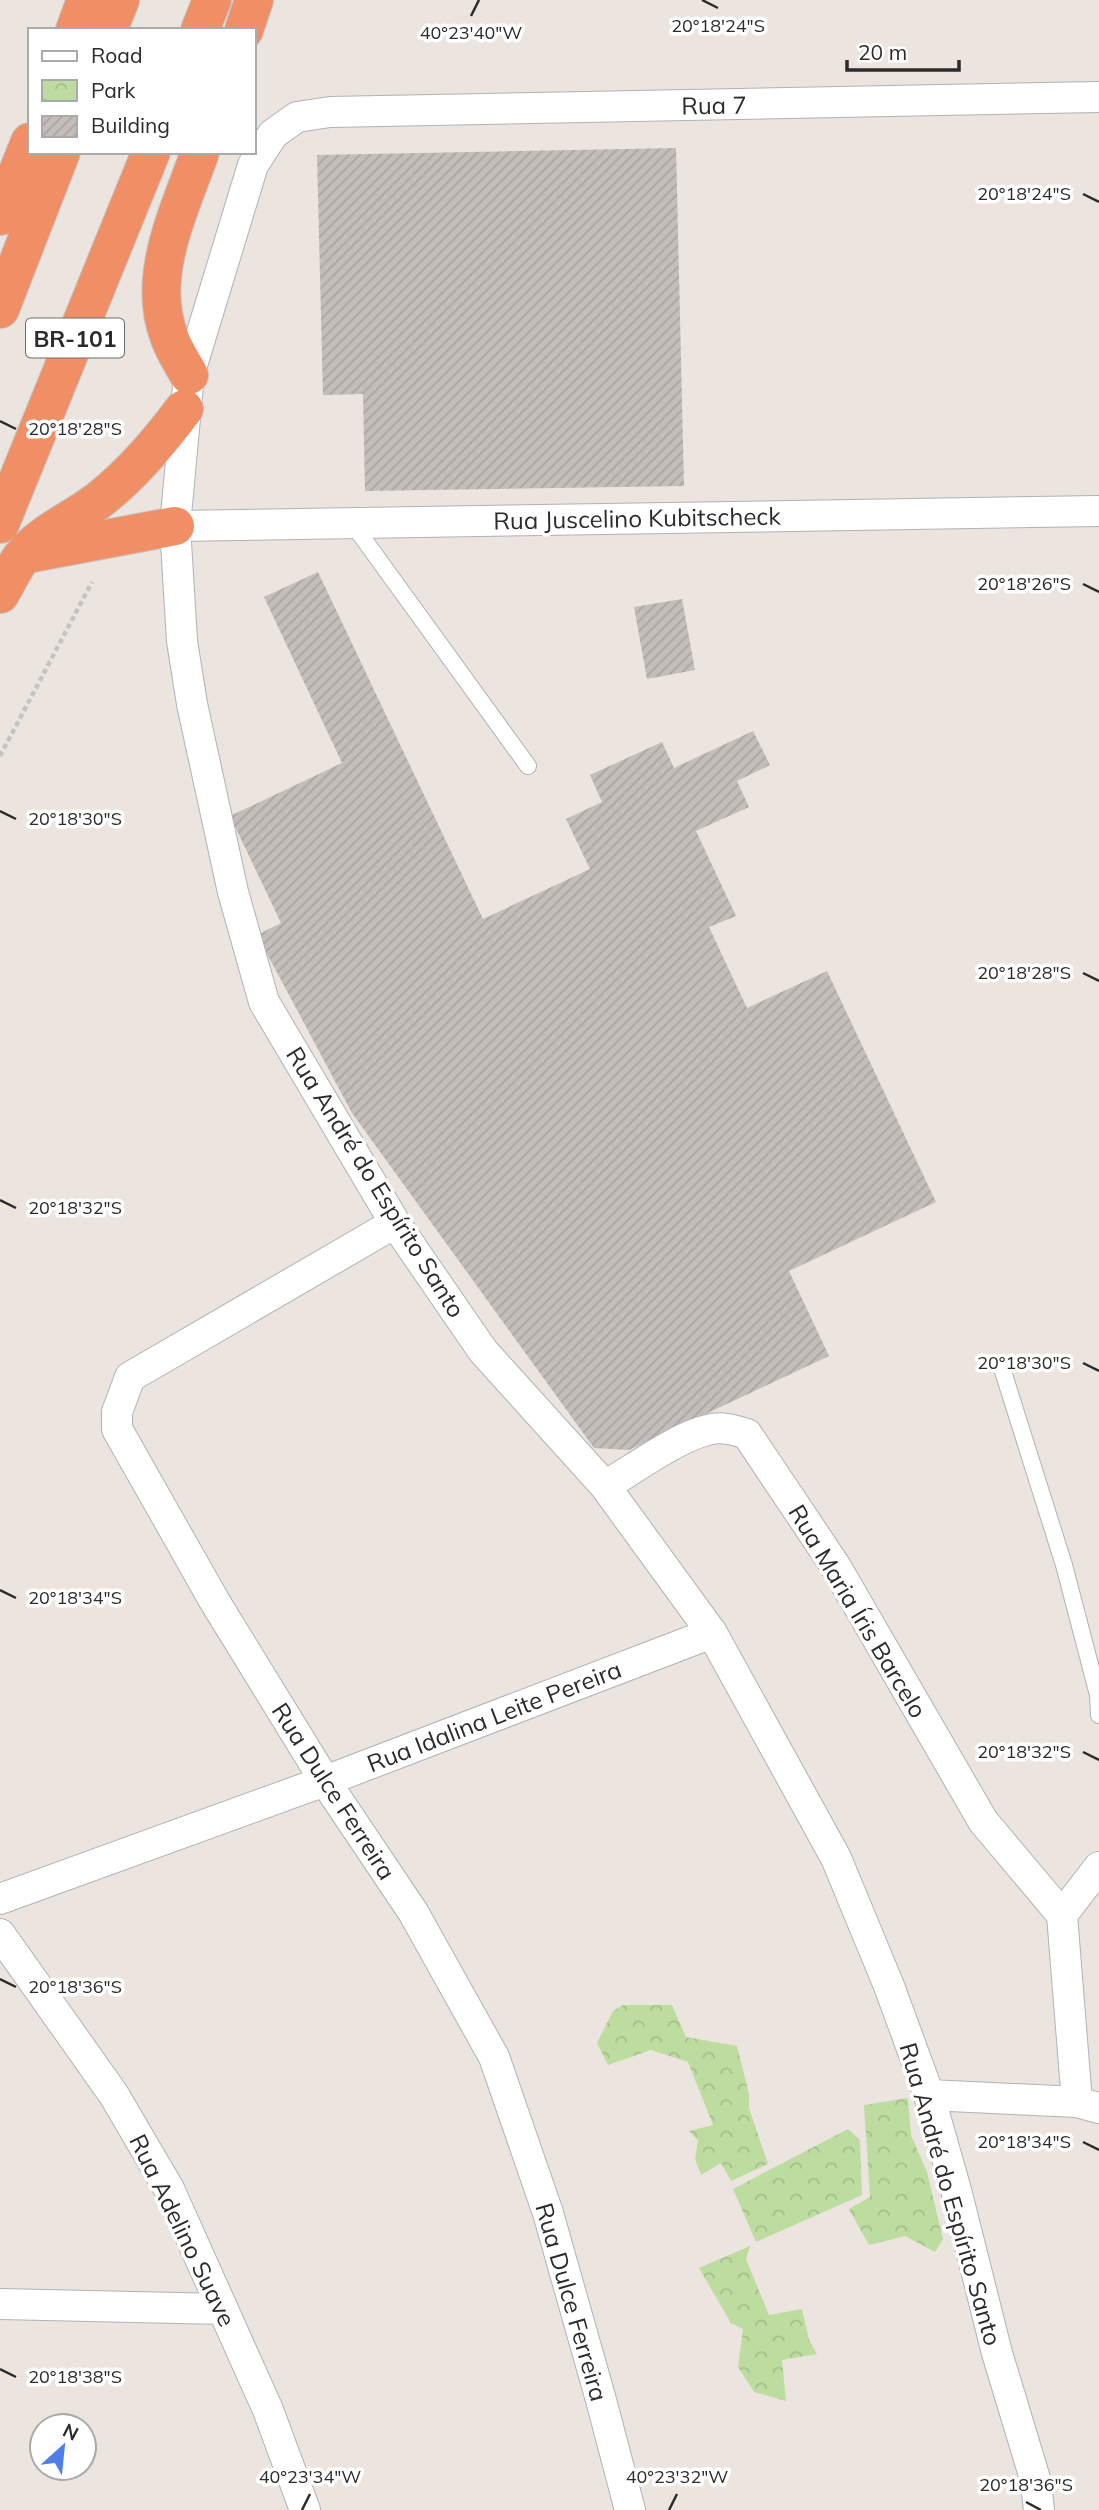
<svg xmlns="http://www.w3.org/2000/svg" width="1099" height="2510" font-family="Mulish,sans-serif">
<style>
.park{fill:url(#park-crowns)}
.building{fill:url(#building-hatch)}
.lines{fill:none;stroke-linecap:round;stroke-linejoin:round}
.service-casing{stroke:#afb2ba;stroke-width:18}
.minor-casing{stroke:#afb2ba;stroke-width:32}
.motorway-casing{stroke:#c4c4c4;stroke-width:40}
.path{stroke:#c4c4c4;stroke-width:4.5;stroke-dasharray:5 3.5;stroke-linecap:butt}
.service{stroke:#fff;stroke-width:16}
.minor{stroke:#fff;stroke-width:30}
.motorway{stroke:#f08f65;stroke-width:38}
.ticks{fill:none;stroke:#2b2b2b;stroke-width:2.5}
.labels{text-anchor:middle;dominant-baseline:central;stroke-width:7;stroke-linejoin:round;paint-order:stroke}
.shield{fill:#fff;stroke:#6b6b6b;stroke-width:2}
.shield-label{font-size:23px;font-weight:bold;fill:#2b2b2b}
.street-label{font-size:24px;fill:#2b2b2b;stroke:#fff}
.ticks-label{font-size:18px;text-anchor:middle;fill:#2b2b2b;stroke:#fff;stroke-width:7;stroke-linejoin:round;paint-order:stroke}
</style>
<defs>
<pattern id="park-crowns" width="20" height="18" patternUnits="userSpaceOnUse" patternTransform="scale(1.75)"><rect width="20" height="18" fill="#bddda0"/><path d="M2 6a3 3 0 1 1 6 0M12 15a3 3 0 1 1 6 0" fill="none" stroke="#a3be8a"/></pattern>
<pattern id="building-hatch" width="6" height="6" patternUnits="userSpaceOnUse" patternTransform="scale(1.75)"><rect width="6" height="6" fill="#c4bebb"/><path d="M-1 1l2-2M0 6l6-6M5 7l2-2" fill="none" stroke="#a9a3a1"/></pattern>
</defs>
<rect width="100%" height="100%" fill="#ece4de"/>
<path class="park" d="M623 2005H672L686 2037 737 2046 749 2094V2108L768 2164 731 2181 721 2163 701 2175 695 2159 698 2140 689 2131 713 2125 688 2062 651 2050 608 2065 597 2043 613 2011Z
M908 2098 911 2135 927 2172 943 2239 935 2252 905 2236 869 2245 849 2209 870 2197 864 2105Z
M848 2129 860 2140 862 2195 756 2242 733 2189Z
M750 2246 746 2259 769 2315 802 2309 809 2340 817 2354 782 2360 786 2401 754 2392 738 2367 743 2329 731 2323 699 2268Z"/>
<path class="building" d="M676 148 684 486 365 491 363 394 323 395 317 155Z
M318 572 483 919 590 869 566 819 602 802 590 775 662 742 674 768 753 731 770 765 737 781 749 807 696 831 736 916 709 927 747 1008 827 971 936 1202 789 1271 829 1356 629 1450 594 1448 352 1113 257 935 281 923 230 816 342 763 264 597Z
M682 599 695 670 647 679 634 607Z"/>
<g class="lines">
<g class="service-casing">
<path id="service" d="M352 523 528 766
M1001 1365 1064 1565 1098 1695 1099 1715"/>
</g>
<g class="minor-casing">
<path id="minor" d="M175 526 1099 511
M395 1223 130 1377 117 1412V1429L215 1602 325 1781 413 1912 494 2057 548 2213 601 2400 630 2510
M605 1486C634 1469 677 1437 708 1430 721 1426 734 1430 747 1434L836 1567 983 1821 1062 1915
M0 1899 325 1781 712 1633
M0 1934 114 2095 169 2189 268 2410 305 2510
M929 2095 1077 2102 1099 2108
M1077 2102 1062 1915 1099 1867
M0 2304 223 2309
M1039 2510 1036 2482 997 2353 956 2190 929 2095 889 1986 836 1858 712 1633 605 1486 483 1351 395 1223 264 1002 233 892 192 704 182 641 175 526 189 375 253 165 273 134 297 117 330 112 1099 97"/>
</g>
<g class="motorway-casing">
<path id="motorway" d="M75 30 86 0
M108 30 120 0
M200 30 212 0
M244 30 254 0
M0 216 30 142
M0 309 61 152
M189 375C182 362 173 349 169 336 146 275 180 210 200 152
M0 524 151 152
M32 553 175 526
M0 594C8 581 15 564 25 553 47 529 79 517 104 496 135 471 160 441 184 409"/>
</g>
<path class="path" d="M0 756 92 582"/>
<use href="#service" class="service"/>
<use href="#minor" class="minor"/>
<use href="#motorway" class="motorway"/>
</g>
<path class="ticks" d="M702 0 718 8M471 16 479 0M1083 194 1099 202M0 421 16 429M1083 584 1099 592M0 811 16 819M1083 973 1099 981M0 1200 16 1208M1083 1363 1099 1371M0 1590 16 1598M1083 1752 1099 1760M0 1979 16 1987M1083 2142 1099 2150M0 2369 16 2377M1026 2502 1041 2510M302 2510 310 2494M669 2510 677 2494"/>
<g class="labels">
<rect class="shield" x="26" y="318.5" width="98" height="39" rx="5"/>
<g class="shield-label">
<text x="75" y="338">BR-101</text>
</g>
<g class="street-label">
<text transform="translate(714 105) rotate(-1)">Rua 7</text>
<text transform="translate(637 518) rotate(-1)">Rua Juscelino Kubitscheck</text>
<text transform="translate(376 1182) rotate(58)">Rua André do Espírito Santo</text>
<text transform="translate(858 1611) rotate(59)">Rua Maria Íris Barcelo</text>
<text transform="translate(494 1716) rotate(-21)">Rua Idalina Leite Pereira</text>
<text transform="translate(334 1791) rotate(57)">Rua Dulce Ferreira</text>
<text transform="translate(951 2194) rotate(74)">Rua André do Espírito Santo</text>
<text transform="translate(183 2230) rotate(64)">Rua Adelino Suave</text>
<text transform="translate(572 2302) rotate(74)">Rua Dulce Ferreira</text>
</g>
</g>
<g class="ticks-label">
<text x="718" y="32">20°18'24"S</text>
<text x="471" y="39">40°23'40"W</text>
<text x="1024" y="200">20°18'24"S</text>
<text x="75" y="435">20°18'28"S</text>
<text x="1024" y="590">20°18'26"S</text>
<text x="75" y="825">20°18'30"S</text>
<text x="1024" y="979">20°18'28"S</text>
<text x="75" y="1214">20°18'32"S</text>
<text x="1024" y="1369">20°18'30"S</text>
<text x="75" y="1604">20°18'34"S</text>
<text x="1024" y="1758">20°18'32"S</text>
<text x="75" y="1993">20°18'36"S</text>
<text x="1024" y="2148">20°18'34"S</text>
<text x="75" y="2383">20°18'38"S</text>
<text x="310" y="2483">40°23'34"W</text>
<text x="677" y="2483">40°23'32"W</text>
<text x="1026" y="2491">20°18'36"S</text>
</g>
<rect x="28" y="28" width="228" height="126" fill="#ffffff" stroke="#aaaaaa" stroke-width="2"/>
<rect x="42" y="51" width="35" height="10" fill="#ffffff" stroke="#aaaaaa" stroke-width="2"/>
<text x="91" y="63" font-size="21" fill="#2b2b2b">Road</text>
<rect x="42" y="80" width="35" height="21" fill="url(#park-crowns)" stroke="#aaaaaa" stroke-width="2"/>
<text x="91" y="98" font-size="21" fill="#2b2b2b">Park</text>
<rect x="42" y="116" width="35" height="21" fill="url(#building-hatch)" stroke="#aaaaaa" stroke-width="2"/>
<text x="91" y="133" font-size="21" fill="#2b2b2b">Building</text>
<g transform="translate(63 2447) rotate(27)"><circle r="33" fill="#ffffff" stroke="#aaaaaa" stroke-width="2"/>
<path d="M0-5L12 26L0 18L-12 26Z" fill="#4d7eea"/>
<text y="-10" font-size="19" font-weight="bold" text-anchor="middle" fill="#2b2b2b">N</text>
</g>
<path d="M847 60v10h112v-10" fill="none" stroke="#2b2b2b" stroke-width="3.5"/>
<text x="858" y="60" font-size="21" fill="#2b2b2b" stroke="#ffffff" stroke-width="5" paint-order="stroke">20 m</text>
</svg>
